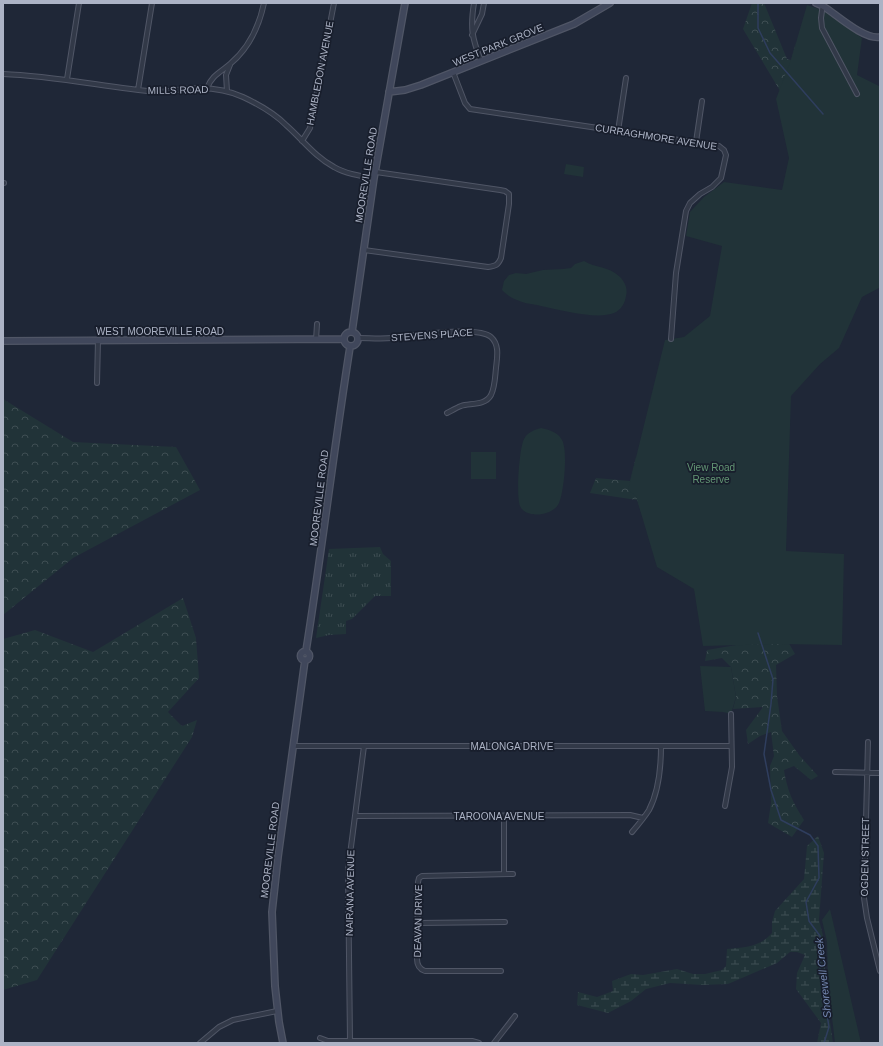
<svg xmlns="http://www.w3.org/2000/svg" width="883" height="1046" font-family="Helvetica,sans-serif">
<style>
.grass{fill:url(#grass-tufts)}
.forest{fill:url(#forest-crowns)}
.wetland{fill:url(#wetland-marsh)}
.park{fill:#213338}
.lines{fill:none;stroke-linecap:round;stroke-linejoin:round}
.stream{stroke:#2f3e5e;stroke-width:1.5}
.street-casing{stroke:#505666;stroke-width:6}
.secondary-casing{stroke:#505666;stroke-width:8}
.street{stroke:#323948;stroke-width:4}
.secondary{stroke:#40475b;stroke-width:5.5}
.labels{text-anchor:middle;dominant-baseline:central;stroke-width:3.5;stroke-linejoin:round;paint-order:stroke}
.street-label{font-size:10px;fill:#acb3c5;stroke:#181e2c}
.park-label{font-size:10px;fill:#639674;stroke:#181e2c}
.water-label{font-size:11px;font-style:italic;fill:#7386af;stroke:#181e2c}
</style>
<defs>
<pattern id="grass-tufts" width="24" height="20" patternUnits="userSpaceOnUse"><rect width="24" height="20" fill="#213338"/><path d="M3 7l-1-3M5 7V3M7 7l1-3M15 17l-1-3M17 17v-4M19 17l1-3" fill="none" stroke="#3f4e53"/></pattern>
<pattern id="forest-crowns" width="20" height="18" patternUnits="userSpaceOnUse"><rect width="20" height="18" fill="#213338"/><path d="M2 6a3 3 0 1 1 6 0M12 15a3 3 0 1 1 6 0" fill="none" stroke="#3f4e53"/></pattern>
<pattern id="wetland-marsh" width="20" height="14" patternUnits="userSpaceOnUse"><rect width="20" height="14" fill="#213338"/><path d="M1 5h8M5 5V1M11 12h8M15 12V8" fill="none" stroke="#3f4e53"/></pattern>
</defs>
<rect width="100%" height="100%" fill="#1f2737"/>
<path class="grass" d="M380 547 383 554 391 561V596H375L352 619 346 621V634L329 635 316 638 329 549Z"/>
<path class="forest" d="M752 3H764L787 59 791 60 796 41 785 99 743 29Z
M3 399 73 442 176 447 200 490 73 558 3 615Z
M636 457 643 518 637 500 590 493 596 478 630 481Z
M183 598 196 638 199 678 168 712 182 726 197 720 192 737 37 980 3 990V639L35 630 93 652Z
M787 640 795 654 776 665 777 696 782 731 799 755 818 776 811 780 794 766 784 770C787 790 793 803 804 820L792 837 768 823 771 803 770 766 774 756 771 732 760 736 748 744 746 730 763 707 733 709 736 697 731 667 722 658 705 661 707 650 748 643Z"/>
<path class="wetland" d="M818 836 824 853 819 920 825 944V986L833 1043H817L821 1023 796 989 797 973 805 955 797 952H790L777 963 728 984 702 985 670 983 646 989 631 1001 608 1013 577 1005 578 992 597 997 613 991 612 981 631 974 643 975 677 969 693 974H705L722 970 726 966 727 949C745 947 760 947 772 933V922L775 911 804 879 807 846Z"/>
<path class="park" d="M807 5 822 10 862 38 857 75 879 86 880 85V278L879 288 862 297 839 348 820 364 791 396 786 551 844 554 842 645 780 644 703 646 694 589 657 567 636 496 628 490 665 340 684 337 710 316 722 246 686 236 690 212 704 197 724 182 782 190 789 158 776 99 791 60Z
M566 164 584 167 583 177 564 174Z
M584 261C595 268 609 266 620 277 625 282 628 289 626 296 625 303 621 310 614 313 597 320 560 310 541 306 534 304 525 304 517 300 511 298 507 295 502 290L504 281 509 275 516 273 526 274 543 270 563 269 571 268 575 264Z
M541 428C549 430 558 432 562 440 568 450 564 493 559 503 555 512 541 516 533 514 528 514 522 511 520 506 516 496 519 449 524 439 528 432 534 430 541 428Z
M471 452H496V479H471Z
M700 666 731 667 736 697 731 714 723 712 705 711Z
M830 909 861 1043H835L828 983 827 942 822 920Z"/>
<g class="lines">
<path class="stream" d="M758 3V28L770 53 823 114
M758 633 773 679 771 704 764 754 771 790 781 820 810 835 818 846 819 878 806 902 809 921 820 936V971L829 1027 824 1043"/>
<g class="street-casing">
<path id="street" d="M474 3C470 28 472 38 481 61
M823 3 821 18 822 28 857 94
M472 35 482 14 484 3
M453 72 465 103 470 109 719 146 724 150 726 155 721 178 712 187 700 194 690 203 686 211 676 273 671 339
M3 74C55 76 105 87 157 92 166 92 175 90 184 89 204 87 224 88 243 97 258 104 274 113 286 125 302 139 315 157 334 167 346 174 361 176 374 178
M67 79 79 3
M207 88C212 75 221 72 230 64 249 48 259 27 264 3
M138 90 152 3
M227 91 226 75 230 65
M618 131 626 78
M302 141 310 128 334 3
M696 142 702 101
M3 183H4
M364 250 488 267C496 266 498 265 501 258L509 204V194L505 191 500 190 376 172
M358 338C369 338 381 339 392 338 411 336 477 325 491 337 500 345 497 358 496 368 495 377 495 387 491 395 485 406 470 403 461 406 456 408 451 411 447 413
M316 340 317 324
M97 383 98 340
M868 742 864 898 867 918 880 971
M293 746H731
M835 772 880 773
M725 806 732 767 731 714
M355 816 630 815 643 818
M632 832C638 825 644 818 649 810 659 791 661 767 661 746
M504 874V816
M417 923 505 922
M501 971H425C419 969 417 965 417 959L418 882 419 878 422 876 513 874
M320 1038 328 1041H472L479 1043
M350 1041 348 870 364 746
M200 1043 219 1027 233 1020 277 1011
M494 1043 515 1016"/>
</g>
<g class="secondary-casing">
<path id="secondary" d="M816 3 823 6C837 15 864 40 880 37
M389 92 405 90 421 85 574 24 610 3
M344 339a7 7 0 1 1 14 0a7 7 0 1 1-14 0Z
M352 332 374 178 405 3
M3 341 343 339
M306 651C322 550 334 448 350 347
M300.5 656a4.5 4.5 0 1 1 9 0a4.5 4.5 0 1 1-9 0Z
M283 1043 279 1022 275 986 272 912 278 857 305 660"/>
</g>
<use href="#street" class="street"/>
<use href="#secondary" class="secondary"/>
</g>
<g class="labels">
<g class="street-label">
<text transform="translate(498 45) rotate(-22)">WEST PARK GROVE</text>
<text transform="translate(320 73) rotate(-79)">HAMBLEDON AVENUE</text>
<text transform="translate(178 90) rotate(-1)">MILLS ROAD</text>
<text transform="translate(656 137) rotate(9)">CURRAGHMORE AVENUE</text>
<text transform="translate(366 175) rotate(-81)">MOOREVILLE ROAD</text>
<text x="160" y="331">WEST MOOREVILLE ROAD</text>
<text transform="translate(432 335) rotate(-4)">STEVENS PLACE</text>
<text transform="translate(319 498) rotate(-83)">MOOREVILLE ROAD</text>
<text x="512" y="746">MALONGA DRIVE</text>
<text x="499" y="816">TAROONA AVENUE</text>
<text transform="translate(270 850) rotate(-83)">MOOREVILLE ROAD</text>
<text transform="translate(865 857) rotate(-89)">OGDEN STREET</text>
<text transform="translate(350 893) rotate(-89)">NAIRANA AVENUE</text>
<text transform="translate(418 921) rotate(-89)">DEAVAN DRIVE</text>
</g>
<g class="park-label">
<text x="711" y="467">View Road<tspan x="711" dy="12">Reserve</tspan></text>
</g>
<g class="water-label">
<text transform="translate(823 978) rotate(-96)">Shorewell Creek</text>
</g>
</g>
<rect width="883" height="1046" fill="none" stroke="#acb3c5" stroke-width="8"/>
</svg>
